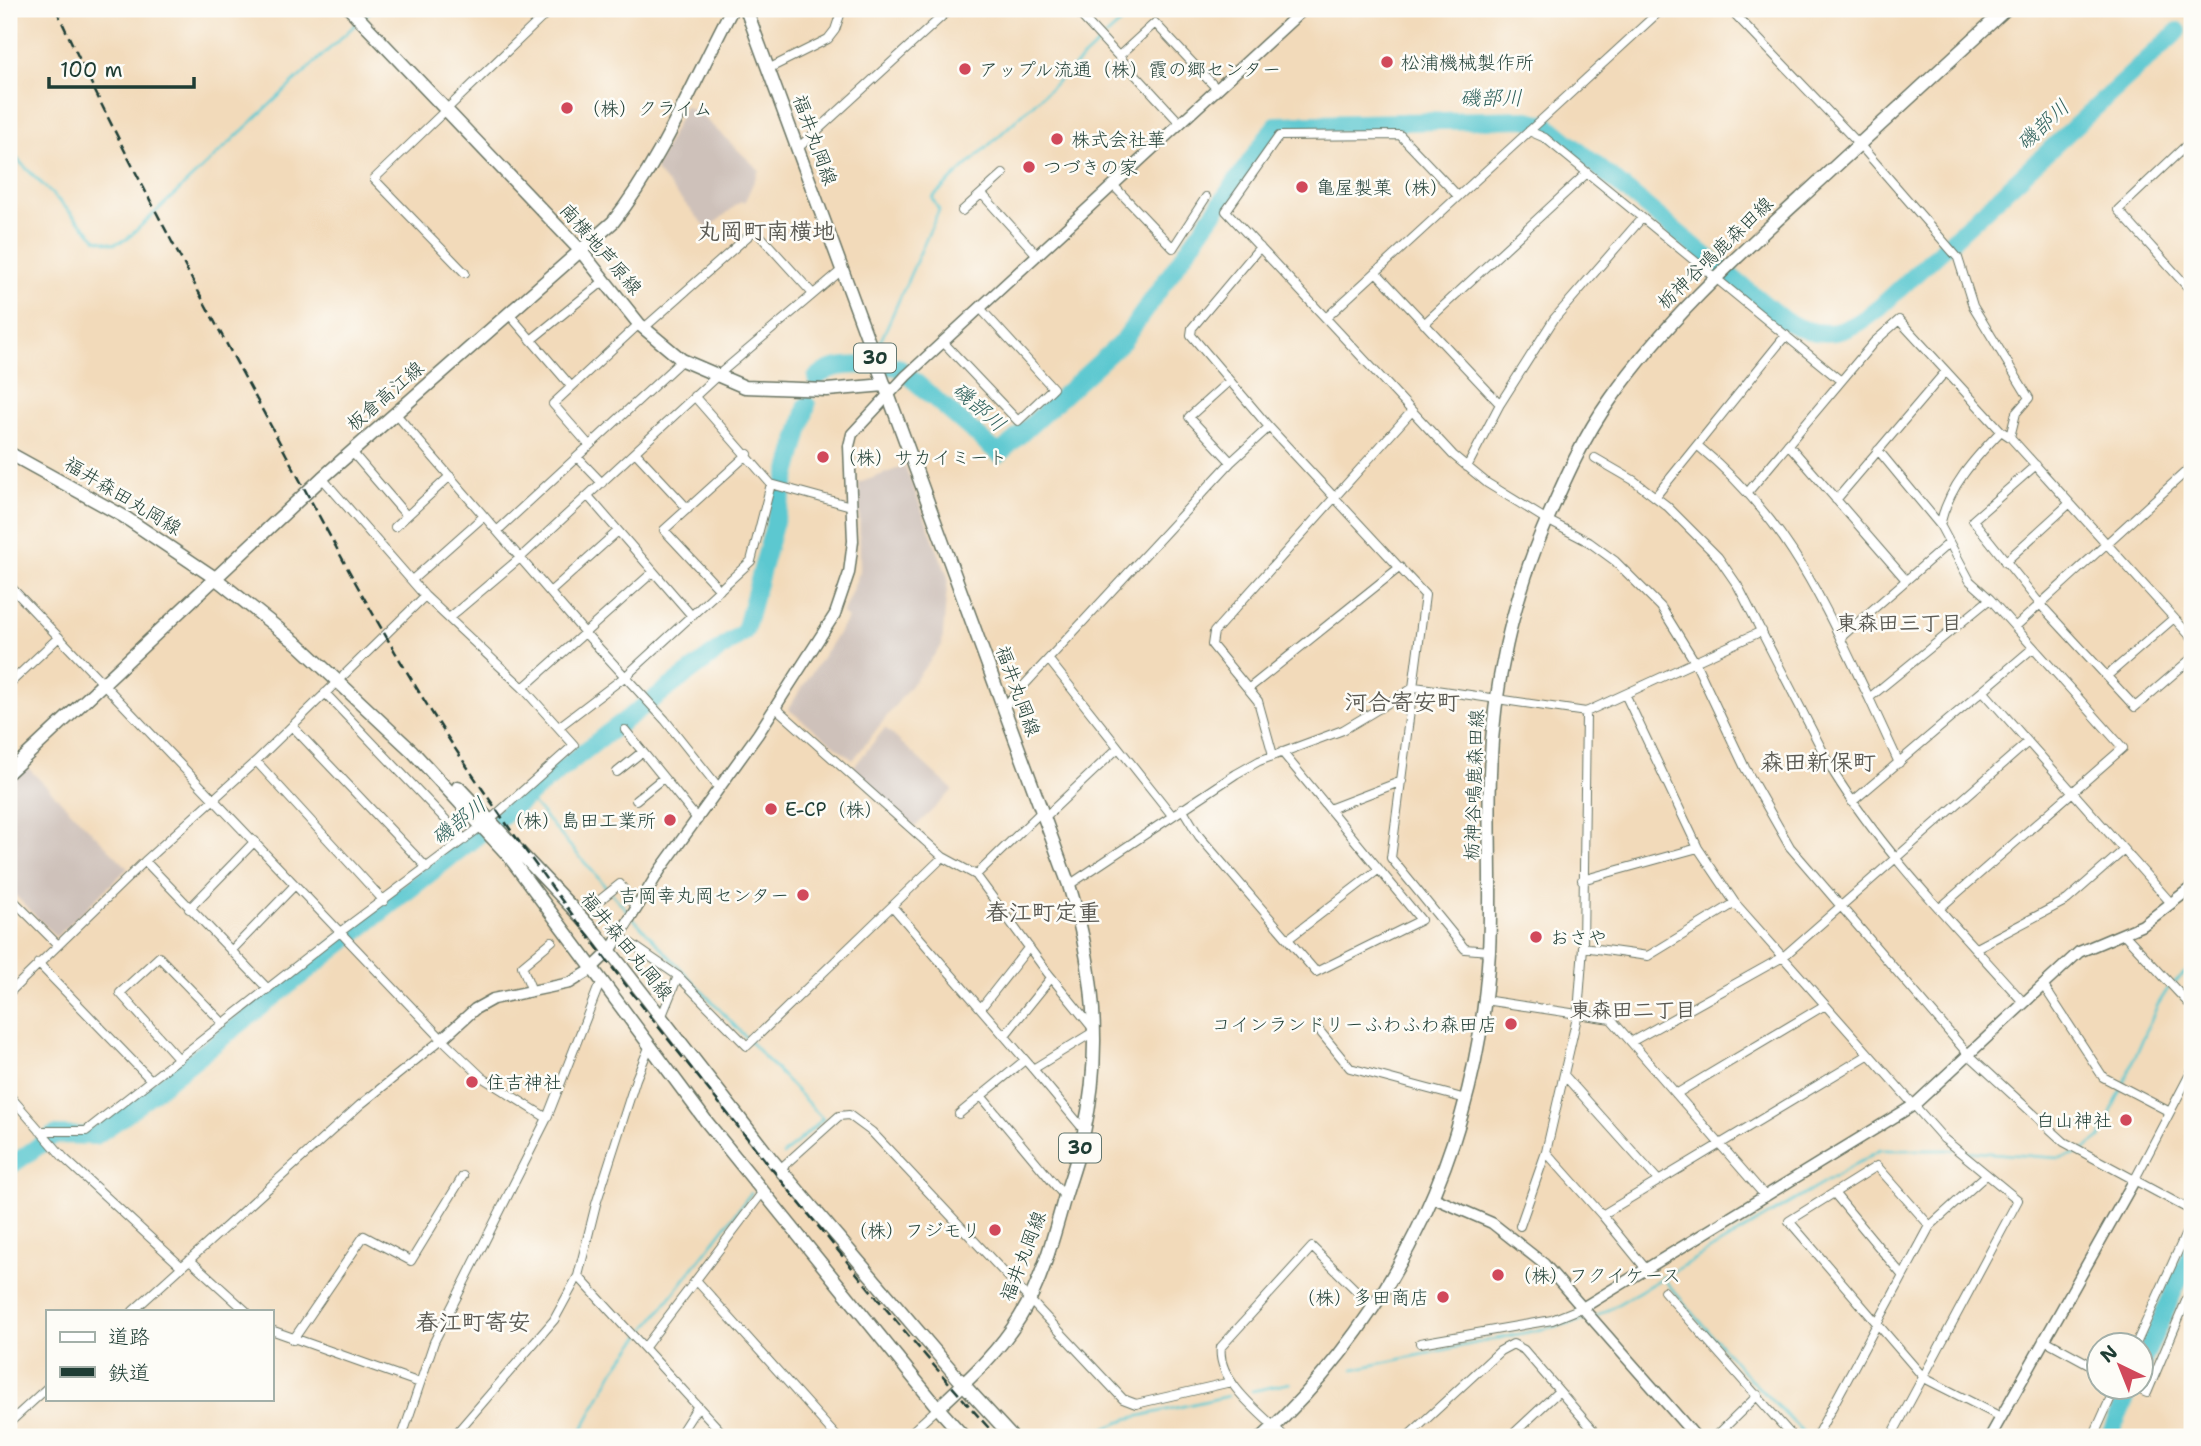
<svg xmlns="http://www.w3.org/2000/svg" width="2201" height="1446" font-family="'Shantell Sans','Klee One',sans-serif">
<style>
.industrial{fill:#cec1ba}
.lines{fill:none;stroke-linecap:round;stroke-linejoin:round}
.stream{stroke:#5bc8d0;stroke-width:2.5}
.river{stroke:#5bc8d0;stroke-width:18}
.minor-casing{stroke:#697463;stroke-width:10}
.tertiary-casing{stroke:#697463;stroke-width:13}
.secondary-casing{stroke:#697463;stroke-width:15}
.primary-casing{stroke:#697463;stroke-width:15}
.minor{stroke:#fff;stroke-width:8}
.tertiary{stroke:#fff;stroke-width:10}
.secondary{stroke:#fff;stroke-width:12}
.primary{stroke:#fff;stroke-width:12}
.rail{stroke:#1f3d34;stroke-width:2.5;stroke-dasharray:10 5;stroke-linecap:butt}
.poi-dot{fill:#d1495b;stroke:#fdfcf7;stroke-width:2.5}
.labels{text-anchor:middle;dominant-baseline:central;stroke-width:5;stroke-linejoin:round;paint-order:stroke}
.shield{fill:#fdfcf7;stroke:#62766e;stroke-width:2}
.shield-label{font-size:18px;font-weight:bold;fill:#1f3d34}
.poi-label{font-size:19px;fill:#1f3d34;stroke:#fdfcf7;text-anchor:start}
.street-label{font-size:19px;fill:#1f3d34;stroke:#fdfcf7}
.water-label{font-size:21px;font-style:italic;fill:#2e605b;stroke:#fdfcf7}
.neighbourhood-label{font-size:21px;font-weight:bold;fill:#5c5b54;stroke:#fdfcf7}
.quarter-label{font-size:23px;font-weight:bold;fill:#5c5b54;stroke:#fdfcf7}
</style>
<rect width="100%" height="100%" fill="#fdfcf7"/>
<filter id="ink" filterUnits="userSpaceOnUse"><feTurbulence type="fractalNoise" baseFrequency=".0143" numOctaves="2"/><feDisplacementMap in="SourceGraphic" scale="14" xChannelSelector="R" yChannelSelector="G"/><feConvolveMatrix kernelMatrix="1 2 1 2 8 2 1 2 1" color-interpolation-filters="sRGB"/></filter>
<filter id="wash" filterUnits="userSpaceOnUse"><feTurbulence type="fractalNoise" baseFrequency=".00686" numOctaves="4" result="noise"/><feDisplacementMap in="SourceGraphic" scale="28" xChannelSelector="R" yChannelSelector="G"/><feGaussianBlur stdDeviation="1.57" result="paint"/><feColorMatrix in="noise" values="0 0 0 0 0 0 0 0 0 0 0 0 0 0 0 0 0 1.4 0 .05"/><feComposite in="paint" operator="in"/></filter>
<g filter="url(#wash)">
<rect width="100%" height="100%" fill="#f2daba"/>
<path class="industrial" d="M685 106 701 115 759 170 744 203 741 201 708 229 655 170Z
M905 466 948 577 942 645 853 760 788 709 848 618 842 614 860 571 859 483Z
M885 728 953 790 915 827 853 768Z
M24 764 128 868 56 937 9 889V837L15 831 9 825V777Z"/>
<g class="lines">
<path class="stream" d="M365 16 373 9
M1105 37 1136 9
M9 151 97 239 114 244 127 239 357 23
M878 347 939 210 932 198 1100 42
M528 798 630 914
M634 919 823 1119 783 1155
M2174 983 2192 966
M2084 1150 2100 1138 2157 1006 2169 987
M1963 1151 2059 1158 2079 1153
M1662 1277 1747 1376 1803 1432
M1596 1317 1880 1150H1953
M1354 1369 1590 1319
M1252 1391 1290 1383
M578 1437 615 1369 751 1193
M1086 1437 1127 1419 1228 1396"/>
<path class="river" d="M885 366 898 367 999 454 1123 341 1276 125 1524 119 1546 124 1785 321C1825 342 1847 334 1880 307L2178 31
M816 378C831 364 849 366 869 365
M9 1167 54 1135 95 1136 121 1118 605 735 745 631 807 405
M2142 1363 2192 1250
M2109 1437 2127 1396"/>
</g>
</g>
<g filter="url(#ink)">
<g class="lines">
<g class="minor-casing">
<path id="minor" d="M1075 9 1180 123
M1730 9 1859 144 1958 258 1973 306 2029 398 2016 413 2010 437
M1119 56 1155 23 1217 89
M768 69 828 39 835 30 842 9
M1529 131 1545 138 1841 381
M2192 140 2118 210 2192 292
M797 149 950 9
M1113 185 1173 248 1206 197
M982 194 1037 255
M1458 196 1400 135 1279 136 1226 211 1453 455 1487 483 1547 520 1589 542 1615 561 1661 607 1695 662 1745 768 1790 847 1967 1053 2064 1142 2192 1211
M962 211 1003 174
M1260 247 1192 328 1191 335 1269 427 1425 595 1391 858 1465 949 1489 951
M1376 272 1500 404
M465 273 374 179 551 9
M508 313 570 385
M1326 318 1662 9
M1424 324 1587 173
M644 328 755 230 813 294
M531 340 605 280
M943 342 1018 421 1053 388 980 308
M1229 381 1189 417 1231 462
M694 396 771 484 851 506
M395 413 585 633 665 720 719 788
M1788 444 1906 580
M589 445 553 404 639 324
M1697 445C1788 520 1819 594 1869 698
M1878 450 1940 525
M352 452 406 515
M635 452 688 509
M577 457 602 483
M1595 458 1633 480 1667 506 1718 557 1738 586 1834 773C1886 857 1958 928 2023 1002
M2036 465 1973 520 2040 604 2135 707 2192 658
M1467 467 1500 404 1554 319 1642 218
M322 478 425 596 523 688 574 745 490 820
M1748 492 1874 342 1899 320 2001 431 2010 437 2192 638
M588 496 692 616
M1655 497 1786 335
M1836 500 1946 371
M395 527 450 476
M497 531 682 360
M2005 562 2070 503
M412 580 484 516
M9 585 442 1039 483 1078 547 1118
M720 590 664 530 748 454
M550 592 618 531
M1990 599 1970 581 1940 525C1949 486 1974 459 2001 431
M449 618 520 558 718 375 843 269
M2015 627 2192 466
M1840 638 1949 543
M1049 660 1171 814
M344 675 425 596
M2107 676 2174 618
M9 684 59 637
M523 688 653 572
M1248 689 1400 567
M1983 691 2171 903
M325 693 465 840
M1626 696 1698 848 1735 903 1944 1139 2018 1200 1891 1437
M1004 707 1231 462 1269 427
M776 708 943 857 976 875 1041 812
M1586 712 1583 947 1578 1013 1546 1152 1602 1215 1868 1055
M292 726 427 868
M560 726 627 675 751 561 771 484
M625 730 698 820
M1273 755 1258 701 1212 645 1214 632 1412 411
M256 761 384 901
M1899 763 1869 698 1990 599 2123 748 1940 908
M617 772 642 752
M636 800 663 778
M1852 802 2033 648
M1182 808 1199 836 1316 972 1421 920 1282 752
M1329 809 1402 781
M1044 818 1118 748
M145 861 268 989
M1582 880 1698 848
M1069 885 1236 774 1259 761 1343 730 1415 687 1586 712 1762 631
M9 896 57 944
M596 903 620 884 637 909
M892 906 1033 1069 1095 1031 1047 972 976 875
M189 909 255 841
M2124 934 2192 1007
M620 936 678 976 747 1046 943 857
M1288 939 1379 869
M1583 947 1648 956 1735 903
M1976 948 2067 900 2124 850
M231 951 295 885
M38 963 151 1080
M2043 985 2103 1077 2170 1112
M532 991 522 966 552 941
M9 993 145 861 256 761 339 680
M1484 1000 1611 1019 1766 1197
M981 1008 1029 947
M661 1018 678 976
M1318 1029 1350 1068 1466 1099
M1005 1035 1051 978
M1631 1042 1783 957 2028 742
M179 1059 120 993 159 957 224 1024
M1033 1069 1085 1131
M1565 1076 1658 1180
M1676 1094 1825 1005
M9 1095 64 1158 182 1267
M982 1097 1065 1197
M959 1114 1025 1060
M40 1131H86L340 932 483 825
M780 1169 839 1116 849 1115 872 1132 1123 1399 1136 1404 1231 1382
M2135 1179 2192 1070
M1834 1193 1902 1275
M1602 1215 1646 1269
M1520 1226 1546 1152
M1930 1226 1877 1166 1789 1221 1924 1378 2001 1417
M190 1260 246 1311
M578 1276 726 1437
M696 1280 837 1437
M1664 1291 1793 1437
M133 1311 360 1105 442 1039
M271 1330 420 1383
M2043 1339 2100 1370
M293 1340 364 1236 411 1261 463 1176
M1420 1343 1552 1320 1584 1307
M2136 1344 2192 1220
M645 1347 762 1193
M2131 1386 2147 1393 2192 1287
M9 1423 47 1388
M402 1437 434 1342 547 1118 598 988 604 983
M453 1437 554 1320 578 1276 596 1204 636 1079 650 1045
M678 1437 698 1406
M906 1437 938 1408
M1285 1437C1263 1415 1216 1381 1221 1347L1312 1247 1373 1307
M1407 1437 1500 1351 1513 1344 1524 1350 1599 1437
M1510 1437 1559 1391
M1715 1437 1758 1395
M1816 1437 1930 1226 1985 1176
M2093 1437 2116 1386"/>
</g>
<g class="tertiary-casing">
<path id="tertiary" d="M442 1039 475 1009 493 999 570 983 588 972 610 951 660 870 758 734 835 614 849 573 853 541 849 446 852 434 906 376 1304 9
M1434 1198 1492 1223 1544 1264 1696 1437
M1584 1307 1914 1105 2079 952 2143 925 2192 887
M1990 1437 2135 1179"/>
</g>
<g class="secondary-casing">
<path id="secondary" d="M350 9 580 250 639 324 682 360 745 387 827 390 885 385
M9 453 123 516 215 578 299 645 412 751 508 855 706 1121 938 1408
M9 772 322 478 613 222C662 161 695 78 732 9
M458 787 595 932 772 1160 964 1385
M1263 1437C1401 1309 1478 1139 1489 952 1492 893 1488 833 1490 774 1493 688 1512 599 1547 520 1565 479 1584 436 1610 400 1664 323 1732 261 1801 198 1869 135 1937 72 2006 9"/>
</g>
<g class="primary-casing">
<path id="primary" d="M746 9 1069 885C1094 966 1103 1048 1084 1132 1079 1156 1070 1179 1063 1203 1052 1242 1041 1283 1020 1317 998 1353 968 1380 938 1408L964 1437
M964 1385 1012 1437"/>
</g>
<use href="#minor" class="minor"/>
<use href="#tertiary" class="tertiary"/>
<use href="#secondary" class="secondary"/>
<use href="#primary" class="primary"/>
<path class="rail" d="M56 9C117 142 187 271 257 400 321 519 383 640 458 753 547 887 647 1014 748 1139 829 1240 910 1341 997 1437"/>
</g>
</g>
<g class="poi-dot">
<circle cx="1387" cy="62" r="7"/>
<circle cx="965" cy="69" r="7"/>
<circle cx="567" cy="108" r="7"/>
<circle cx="1057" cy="139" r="7"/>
<circle cx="1029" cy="167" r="7"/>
<circle cx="1302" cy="187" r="7"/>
<circle cx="823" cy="457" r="7"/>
<circle cx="771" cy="809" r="7"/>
<circle cx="670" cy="820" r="7"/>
<circle cx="803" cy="895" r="7"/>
<circle cx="1536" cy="937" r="7"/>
<circle cx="1511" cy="1024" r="7"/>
<circle cx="472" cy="1082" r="7"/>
<circle cx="2126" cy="1120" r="7"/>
<circle cx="995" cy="1230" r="7"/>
<circle cx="1498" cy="1275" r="7"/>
<circle cx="1443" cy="1297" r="7"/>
</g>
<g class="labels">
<g class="shield">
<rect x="854" y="343.5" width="42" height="29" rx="5"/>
<rect x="1059" y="1133.5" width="42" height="29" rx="5"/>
</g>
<g class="shield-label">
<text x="875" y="358">30</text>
<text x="1080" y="1148">30</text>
</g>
<g class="poi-label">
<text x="1401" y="62">松浦機械製作所</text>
<text x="979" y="69">アップル流通（株）霞の郷センター</text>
<text x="581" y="108">（株）クライム</text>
<text x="1071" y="139">株式会社華</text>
<text x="1043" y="167">つづきの家</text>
<text x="1316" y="187">亀屋製菓（株）</text>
<text x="837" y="457">（株）サカイミート</text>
<text x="785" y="809">E-CP（株）</text>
<text x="656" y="820" text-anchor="end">（株）島田工業所</text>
<text x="789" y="895" text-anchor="end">吉岡幸丸岡センター</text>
<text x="1550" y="937">おさや</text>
<text x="1497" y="1024" text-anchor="end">コインランドリーふわふわ森田店</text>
<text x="486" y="1082">住吉神社</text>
<text x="2112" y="1120" text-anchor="end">白山神社</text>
<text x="981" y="1230" text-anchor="end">（株）フジモリ</text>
<text x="1512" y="1275">（株）フクイケース</text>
<text x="1429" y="1297" text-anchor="end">（株）多田商店</text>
</g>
<g class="street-label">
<text transform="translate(815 140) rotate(70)">福井丸岡線</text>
<text transform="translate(601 249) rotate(49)">南横地芦原線</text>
<text transform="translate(1715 253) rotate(-44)">栃神谷鳴鹿森田線</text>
<text transform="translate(385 396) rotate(-41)">板倉高江線</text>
<text transform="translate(123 496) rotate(31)">福井森田丸岡線</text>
<text transform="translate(1018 691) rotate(70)">福井丸岡線</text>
<text transform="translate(1474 785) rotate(-88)">栃神谷鳴鹿森田線</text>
<text transform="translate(627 946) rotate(51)">福井森田丸岡線</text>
<text transform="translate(1023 1256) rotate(-69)">福井丸岡線</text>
</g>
<g class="water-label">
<text x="1491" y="98">磯部川</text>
<text transform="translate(2043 125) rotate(-43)">磯部川</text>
<text transform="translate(979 407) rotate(41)">磯部川</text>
<text transform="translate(459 821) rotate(-38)">磯部川</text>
</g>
<g class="neighbourhood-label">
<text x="1899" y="623">東森田三丁目</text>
<text x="1633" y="1010">東森田二丁目</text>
</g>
<g class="quarter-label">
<text x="766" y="231">丸岡町南横地</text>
<text x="1402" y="702">河合寄安町</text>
<text x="1818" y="762">森田新保町</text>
<text x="1043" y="912">春江町定重</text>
<text x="473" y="1322">春江町寄安</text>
</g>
</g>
<rect width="2201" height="1446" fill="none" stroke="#fdfcf7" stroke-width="35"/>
<rect x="46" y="1310" width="228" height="91" fill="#fdfcf7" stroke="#a4b0a9" stroke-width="2"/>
<rect x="60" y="1332" width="35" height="10" fill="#ffffff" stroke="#a4b0a9" stroke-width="2"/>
<text x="108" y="1344" font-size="21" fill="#1f3d34">道路</text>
<rect x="60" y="1367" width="35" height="10" fill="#1f3d34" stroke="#a4b0a9" stroke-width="2"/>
<text x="108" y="1380" font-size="21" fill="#1f3d34">鉄道</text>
<g transform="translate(2120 1366) rotate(317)"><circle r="33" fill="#fdfcf7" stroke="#a4b0a9" stroke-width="2"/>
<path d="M0-5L12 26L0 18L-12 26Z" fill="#d1495b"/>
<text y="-10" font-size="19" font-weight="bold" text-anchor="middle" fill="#1f3d34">N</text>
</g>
<path d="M49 77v10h145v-10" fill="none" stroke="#1f3d34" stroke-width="3.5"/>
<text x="60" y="77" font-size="21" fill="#1f3d34" stroke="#fdfcf7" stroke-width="5" paint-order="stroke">100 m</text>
</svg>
